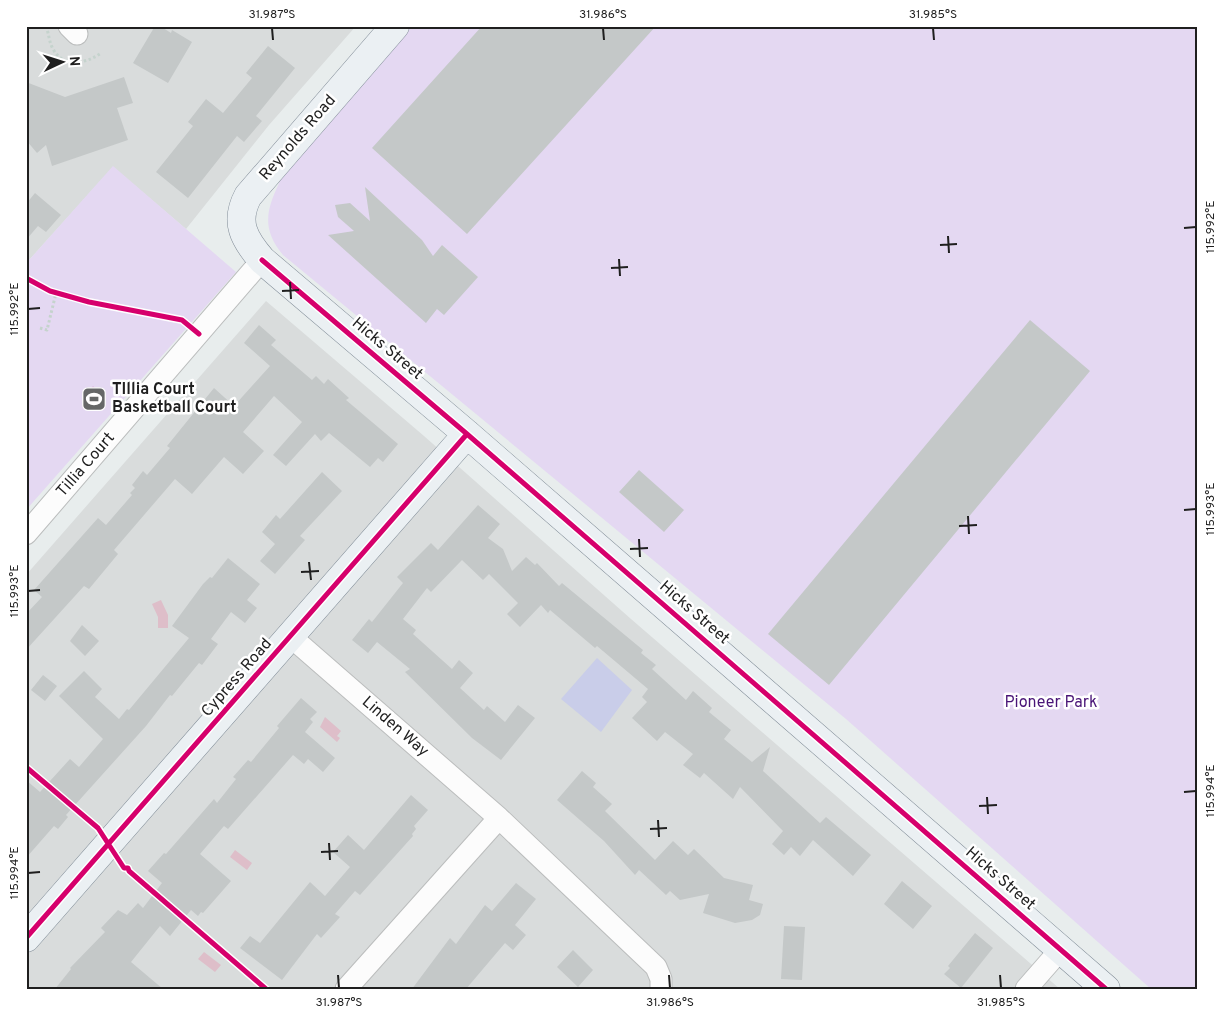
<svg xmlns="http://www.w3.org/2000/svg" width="1224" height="1015" font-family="Overpass,sans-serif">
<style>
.residential{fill:#d9dcdc}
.grass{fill:#c9cde9}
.park{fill:#e4d8f2}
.pitch{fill:#e0b7df}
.water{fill:#debec9}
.building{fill:#c4c8c8}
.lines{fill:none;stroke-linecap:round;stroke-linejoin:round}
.street-casing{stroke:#bbbdbd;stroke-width:23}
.secondary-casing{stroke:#818c97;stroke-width:29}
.path{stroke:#c5d3cd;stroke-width:3;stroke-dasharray:2.5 2.5;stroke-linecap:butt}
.street{stroke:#fcfcfc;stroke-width:21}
.secondary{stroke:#ebf0f3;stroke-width:28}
.cycleway-casing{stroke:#fff;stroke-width:8}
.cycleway{stroke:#d6006c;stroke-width:5}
.ticks{fill:none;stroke:#1f1f1f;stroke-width:2}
.labels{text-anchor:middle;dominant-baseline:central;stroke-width:5;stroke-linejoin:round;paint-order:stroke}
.street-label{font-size:16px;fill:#1f1f1f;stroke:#fff}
.poi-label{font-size:16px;font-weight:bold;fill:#1f1f1f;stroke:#fff;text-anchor:start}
.park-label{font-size:16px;fill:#491477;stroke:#fff}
.neatline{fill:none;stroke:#1f1f1f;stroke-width:2}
.ticks-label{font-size:12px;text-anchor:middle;fill:#1f1f1f}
</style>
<rect width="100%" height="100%" fill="#e8eded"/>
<path class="residential" d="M26 26H356L269 125 186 229 113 167 30 259H26Z
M266 301 424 436 631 619 1060 989H26V575Z"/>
<path class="grass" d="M597 658 632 690 601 732 561 699Z"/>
<path class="park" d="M409 26H1198V989H1151L846 719 283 255C260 227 267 208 282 177Z
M113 166 236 272 26 510V259H30Z"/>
<path class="pitch" d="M93 386 106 398 95 411 82 399Z"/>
<path class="water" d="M161 600 168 615V628H158V617L152 604Z
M325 717 341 731 337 736 340 738 337 742 320 727Z
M235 850 252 863 247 870 230 857Z
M204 952 221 965 215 972 198 959Z"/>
<path class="building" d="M155 26H160L171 33 172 30 192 42 168 83 133 63Z
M482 26H656L467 234 372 148Z
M268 46 295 68 256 116 262 121 244 142 237 136 188 198 156 172 193 126 188 122 206 99 223 113 252 78 246 73Z
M124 77 133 103 117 108 128 140 52 166 46 145 37 153 26 140V82L65 97Z
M365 187 422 240 433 256 442 245 478 277 444 315 437 309 426 323 328 235 354 231 338 217 335 205 350 203 370 221Z
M35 193 61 215 46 232 38 226 26 240V204Z
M1030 320 1090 371 829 685 768 634Z
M259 325 276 340 271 345 312 380 316 376 324 384 328 379 349 398 346 400 398 444 383 462 378 458 370 467 329 433 321 441 315 434 286 466 273 455 302 422 274 396 243 432 264 451 243 474 224 457 192 494 175 479 114 550 118 554 89 589 84 586 26 650V614L42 597 34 590 98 518 106 525 132 495 130 493 135 488 132 485 143 471 147 475 170 448 167 446 214 388 234 406 270 366 244 343Z
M639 470 684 510 664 532 619 492Z
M322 472 342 491 300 536 305 540 275 574 260 561 275 544 262 532 276 515 280 519Z
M478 505 500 524 488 538 503 549 512 571 526 557 535 565 537 563 559 586 562 583 643 650 641 653 656 665 652 669 686 700 693 691 712 708 709 712 731 730 724 739 752 762 770 747 763 771 820 823 826 817 871 855 853 876 813 840 800 856 791 847 784 855 772 844 783 831 740 787 733 799 704 773 700 778 683 765 693 754 665 732 657 741 632 718 647 702 642 697 648 689 597 646 595 648 550 610 548 613 541 605 520 627 507 614 518 603 489 574 483 580 462 560 431 592 427 588 403 619 416 630 413 634 452 669 459 660 473 673 460 688 484 710 487 706 505 722 518 705 535 718 501 760 472 738 405 672 410 669 377 642 368 653 352 640 369 619 372 622 403 583 397 577 431 543 438 550Z
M228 558 260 584 247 600 257 608 245 623 231 612 211 639 218 644 202 665 199 663 172 696 170 695 146 726 66 815 68 817 58 829 54 826 26 858V780L40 792 70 759 79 767 103 739 59 696 84 671 102 689 95 697 119 719 127 709 129 710 189 638 172 626 203 584 210 577 212 578Z
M82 625 99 641 85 656 70 641Z
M43 675 57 686 45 701 31 690Z
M301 698 317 712 310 719 313 722 305 732 335 758 323 772 308 759 304 764 293 755 228 829 224 826 200 854 231 881 203 913 201 912 198 916 191 910 170 936 160 926 131 962 163 989H55L71 969 70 968 105 932 101 928 118 910 127 915 138 903 143 908 162 883 148 871 164 853 166 854 214 799 217 803 236 779 233 777 248 760 251 762 279 728 277 726Z
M582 771 596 783 593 787 612 804 605 811 655 860 673 841 688 855 694 849 724 878 753 885 749 900 763 904 760 915 752 920 735 923 703 913 709 894 680 900 670 891 666 895 639 870 635 875 604 841 557 800Z
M411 795 428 810 414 826 416 829 412 834 413 836 360 895 355 891 335 914 340 917 321 938 317 934 282 980 240 948 250 936 260 943 310 882 325 896 350 867 333 852 348 835 364 850Z
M902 881 932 906 913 929 884 904Z
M516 883 536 899 515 925 526 935 513 950 505 943 466 989H412L450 938 456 944 485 905 492 911Z
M784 926 805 927 802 980 781 979Z
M975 933 993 948 961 988 944 974 950 968 948 966Z
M573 950 593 970 578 987 557 967Z"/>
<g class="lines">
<g class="street-casing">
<path id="street" d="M69 26 77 34
M26 534 262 260
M290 636 499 818 656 967 661 979V989
M346 989 499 818
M1026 989 1061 949"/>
</g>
<g class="secondary-casing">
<path id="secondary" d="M395 26 248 196C234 222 244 239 262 260L467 434 1106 989
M26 938 467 434"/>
</g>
<path class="path" d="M46 26C49 34 49 42 53 49 63 68 86 64 101 53
M40 328 47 330 56 293"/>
<use href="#street" class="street"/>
<use href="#secondary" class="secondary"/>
<g class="cycleway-casing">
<path id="cycleway" d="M262 260 467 434 1106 989
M26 278 50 291 89 302 182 320 199 334
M26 767 98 828 124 868H128L129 871 266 989
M26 938 467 434"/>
</g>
<use href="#cycleway" class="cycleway"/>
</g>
<path class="ticks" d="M272 28 273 40M603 28 604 40M933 28 934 40M1184 228 1196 227M948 236 949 253M940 245 957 244M619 259 620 276M611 268 628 267M290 282 291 299M282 291 299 290M28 309 40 308M1184 510 1196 509M968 516 969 534M959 526 977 525M639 539 640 557M630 549 648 548M309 562 311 580M301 572 319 571M28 591 40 590M1184 792 1196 791M987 797 988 814M979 806 997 805M658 820 659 837M650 829 667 828M329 843 330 860M321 852 338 851M28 873 40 872M338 975 339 988M669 975 670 988M1000 975 1001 988"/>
<defs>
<g id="stadium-square" transform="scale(1.25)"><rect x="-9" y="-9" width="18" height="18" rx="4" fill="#656767" stroke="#fff"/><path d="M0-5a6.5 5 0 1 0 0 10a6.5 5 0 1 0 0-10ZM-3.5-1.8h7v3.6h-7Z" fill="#fff"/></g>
</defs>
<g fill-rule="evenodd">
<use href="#stadium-square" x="94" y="399"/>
</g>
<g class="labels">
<g class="street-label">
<text transform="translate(298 138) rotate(-49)">Reynolds Road</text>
<text transform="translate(387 349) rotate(40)">Hicks Street</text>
<text transform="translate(86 465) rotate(-49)">Tillia Court</text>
<text transform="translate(694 613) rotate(41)">Hicks Street</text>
<text transform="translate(237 678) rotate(-49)">Cypress Road</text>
<text transform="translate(395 727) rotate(41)">Linden Way</text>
<text transform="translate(1000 879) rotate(41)">Hicks Street</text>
</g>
<g class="poi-label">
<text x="112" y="390">TIllia Court<tspan x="112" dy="18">Basketball Court</tspan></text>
</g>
<g class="park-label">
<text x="1051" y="703">Pioneer Park</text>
</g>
</g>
<rect width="1224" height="1015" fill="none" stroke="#ffffff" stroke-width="55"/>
<g transform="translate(62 62) rotate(86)" stroke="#ffffff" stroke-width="4" paint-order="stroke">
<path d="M0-4L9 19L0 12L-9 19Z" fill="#1f1f1f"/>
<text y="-8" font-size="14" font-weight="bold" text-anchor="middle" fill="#1f1f1f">N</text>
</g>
<rect x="28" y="28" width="1168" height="960" class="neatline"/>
<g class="ticks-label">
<text x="272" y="18">31.987°S</text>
<text x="603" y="18">31.986°S</text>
<text x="933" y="18">31.985°S</text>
<text transform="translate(1210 227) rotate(-90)" y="4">115.992°E</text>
<text transform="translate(14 309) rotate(-90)" y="4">115.992°E</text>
<text transform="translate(1210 509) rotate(-90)" y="4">115.993°E</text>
<text transform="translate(14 591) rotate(-90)" y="4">115.993°E</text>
<text transform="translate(1210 791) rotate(-90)" y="4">115.994°E</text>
<text transform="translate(14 873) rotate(-90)" y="4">115.994°E</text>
<text x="339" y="1006">31.987°S</text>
<text x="670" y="1006">31.986°S</text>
<text x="1001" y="1006">31.985°S</text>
</g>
</svg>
